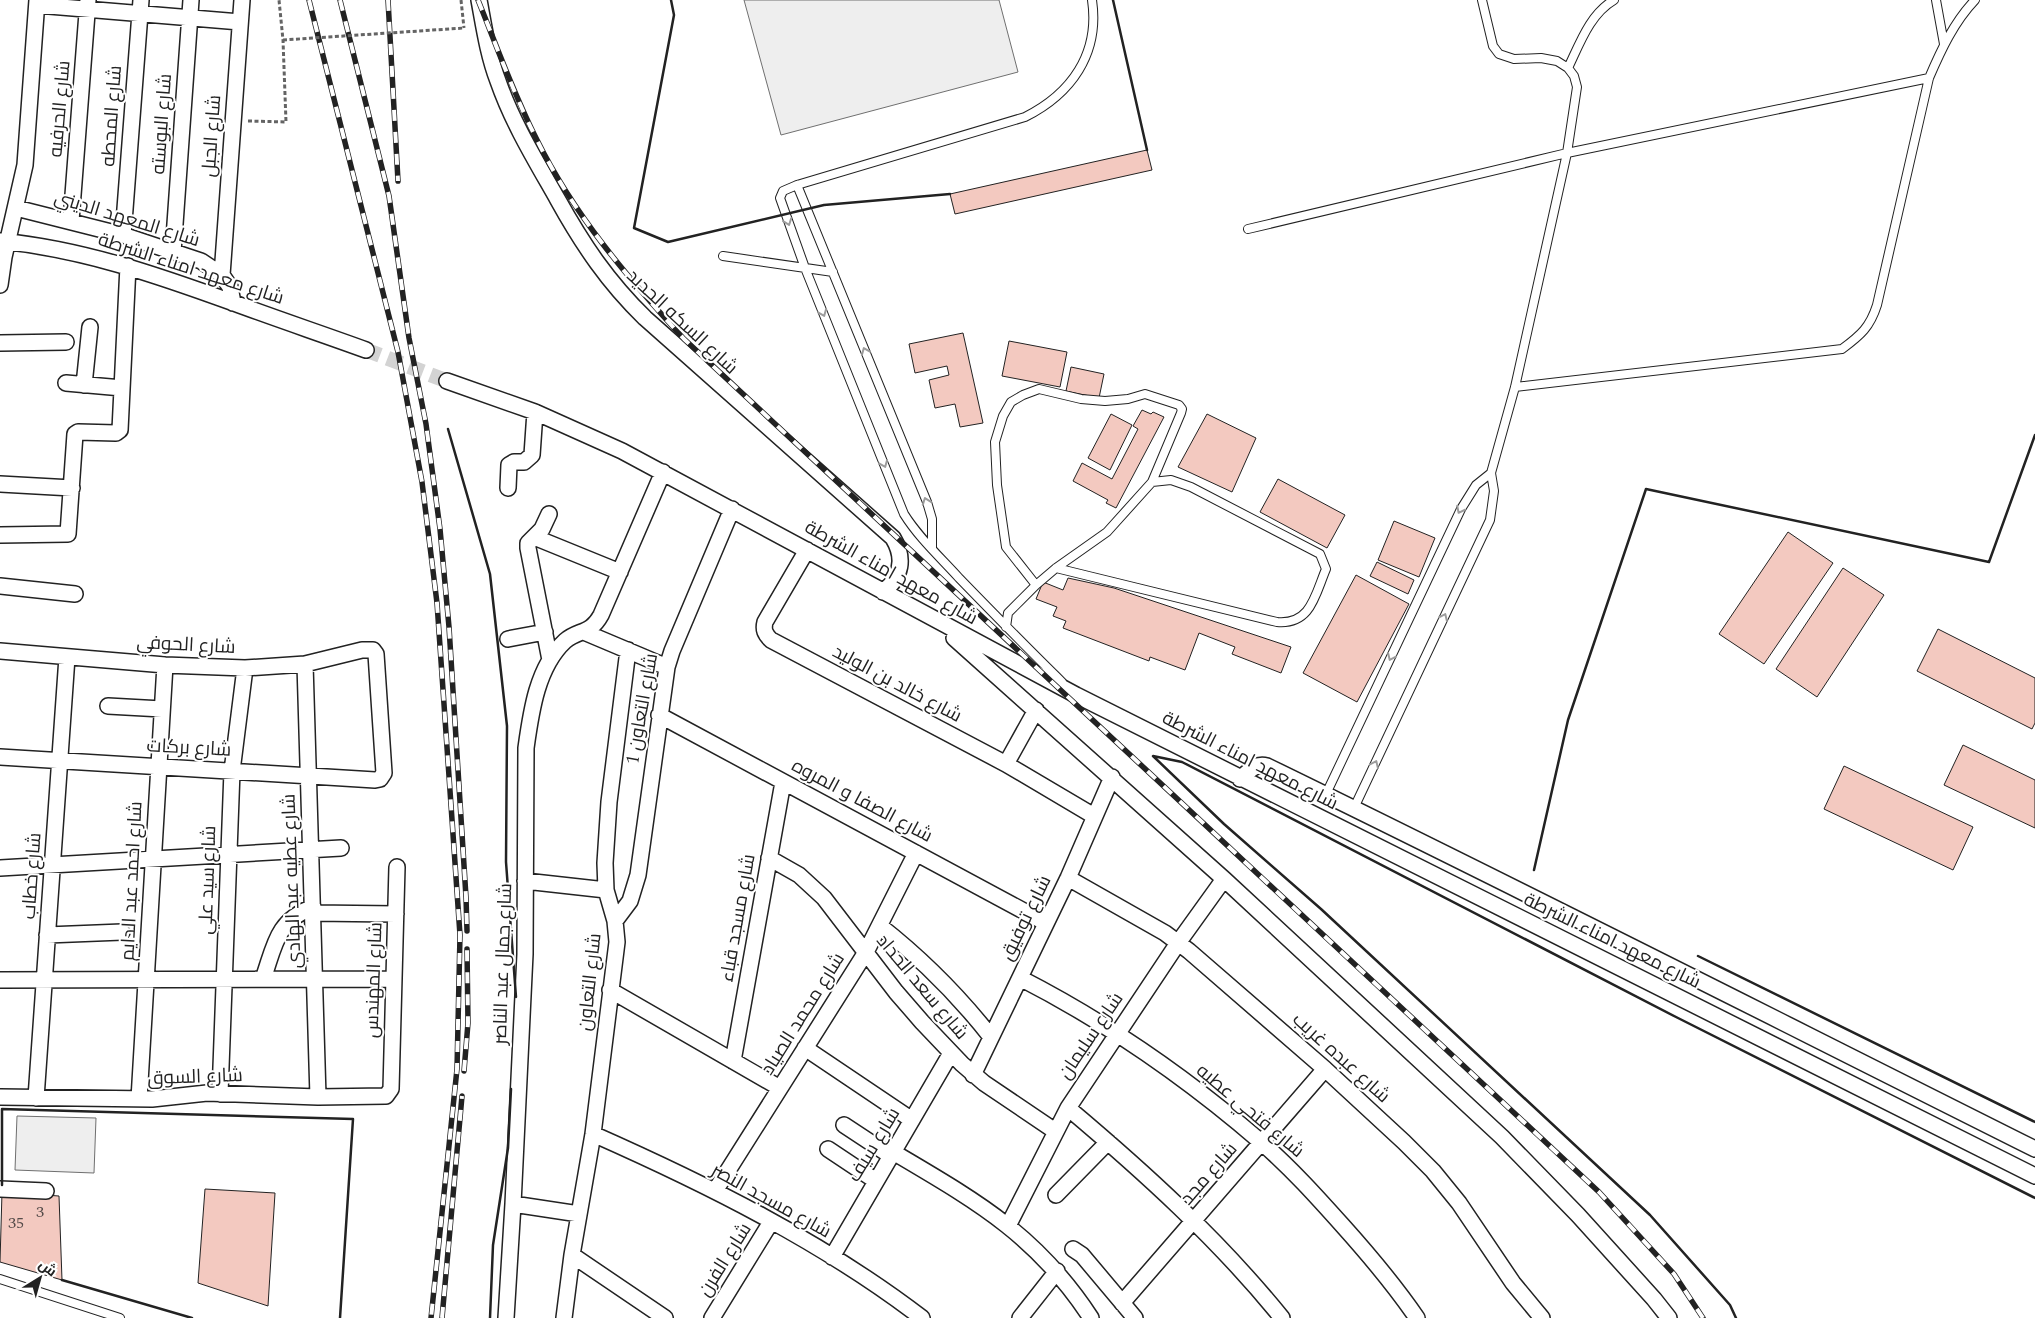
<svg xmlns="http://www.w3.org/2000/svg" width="2035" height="1318" font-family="Spectral,Cairo,serif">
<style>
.green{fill:#eee;stroke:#6f6f6f}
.building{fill:#f3c9c0;stroke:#222}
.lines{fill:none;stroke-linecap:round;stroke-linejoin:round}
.street-tunnel{stroke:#d3d3d3;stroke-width:15;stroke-dasharray:15 8;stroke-linecap:butt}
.lane-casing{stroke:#222;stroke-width:10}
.street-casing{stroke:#222;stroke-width:18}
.path{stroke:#646464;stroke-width:3;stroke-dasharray:4 2.5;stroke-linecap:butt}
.lane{stroke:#fff;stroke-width:8}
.street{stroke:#fff;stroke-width:15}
.rail-casing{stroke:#222;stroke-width:5.5}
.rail{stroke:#fff;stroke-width:4;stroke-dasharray:11;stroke-linecap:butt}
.path-bridge{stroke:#646464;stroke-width:3;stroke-dasharray:4 2.5;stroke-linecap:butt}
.wall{stroke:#222;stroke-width:2.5}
.oneway{stroke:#9c9c9c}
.labels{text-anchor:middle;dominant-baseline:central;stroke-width:4;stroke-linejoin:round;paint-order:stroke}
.number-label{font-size:16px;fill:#564c4a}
.street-label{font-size:19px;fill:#222;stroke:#fff}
</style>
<rect width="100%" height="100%" fill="#fff"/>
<path class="green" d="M744 0H999L1018 72 781 135Z
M17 1116 96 1118 94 1173 15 1170Z"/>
<path class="building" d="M1147 150 1152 170 955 214 950 194Z
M963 333 983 423 960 427 955 404 935 408 929 380 949 375 947 366 915 373 909 344Z
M1009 341 1067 352 1060 387 1002 376Z
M1071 367 1104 374 1099 398 1066 391Z
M1142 410 1151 414 1153 412 1164 417 1116 508 1106 503 1108 500 1073 481 1082 463 1112 479 1138 429 1133 426Z
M1111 414 1132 425 1110 470 1088 458Z
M1207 414 1256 438 1232 492 1178 467Z
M1278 479 1345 515 1327 548 1260 512Z
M1394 521 1435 538 1419 577 1378 560Z
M1788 532 1833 563 1764 664 1719 634Z
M1377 562 1414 580 1408 594 1370 576Z
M1843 568 1884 595 1817 697 1776 669Z
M1356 575 1409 604 1357 702 1303 673Z
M1068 578 1114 588 1291 647 1281 673 1232 654 1235 647 1199 633 1185 670 1150 657 1149 661 1063 628 1066 621 1053 616 1057 607 1036 599 1043 582 1063 590Z
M1938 629 2035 678V723L2032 729 1917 671Z
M1963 745 2035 780V828L1944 785Z
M1844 766 1973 827 1953 870 1824 809Z
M205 1189 275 1193 268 1306 198 1283Z
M2 1192 59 1196 62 1280 0 1262Z"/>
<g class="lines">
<path class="street-tunnel" d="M366 350 447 381"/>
<g class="lane-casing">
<path id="lane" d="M1936 0 1944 44
M1568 68C1580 43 1590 14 1614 0
M797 185 927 502 932 519V549
M1248 229 1567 153 1929 78
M723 256 833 272
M1515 387 1842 349C1861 335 1870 327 1877 305L1929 78C1941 50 1954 22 1975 0
M1036 585 1006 547 997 485 995 442 1003 416 1011 402 1023 395 1039 389 1081 399 1105 401 1128 399 1145 394 1179 405 1182 409 1181 413 1152 482
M1006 627 1008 613 1036 585 1056 568 1107 532 1152 482 1171 480 1191 487 1320 554 1326 569C1315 595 1311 625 1277 622L1056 568
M1062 682C1027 648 993 613 959 578 940 557 919 538 904 514L805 268 780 198 783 191 797 185 1025 117C1071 94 1100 54 1092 0
M1326 794 1461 509 1476 485 1491 473
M1354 808 1490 520 1494 491 1491 473 1515 387 1567 153 1577 87 1574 76 1568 68 1557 61 1541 58 1514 59 1499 54 1493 46 1482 0
M0 1279 120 1318"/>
</g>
<g class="street-casing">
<path id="street" d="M479 0C484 27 488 55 498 81 513 124 536 161 558 200 583 245 608 282 645 318L893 538C905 558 902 577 883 592
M37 5 240 22
M16 208 123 235 201 261 222 275 230 287 233 303
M71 221 88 0
M123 235 141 0
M0 241C82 249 157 275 234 303 277 319 322 334 366 350
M173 252 191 0
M222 275 242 0
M0 285 4 257 25 165 37 0
M0 343 66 342
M447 381 535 412 622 451 1076 695 2035 1176
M66 383 122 388
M84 385 90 327
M0 484 72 488
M508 488 509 465 514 462H524L532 455 535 412
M549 514 542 529 528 543V548L550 660
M0 535 68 534 75 434 78 432 116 433 120 430 128 266
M534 537 620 572
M807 550 765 622C763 630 765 634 771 640L1006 764 1094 816
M0 586 75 594
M584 632 667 667
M954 638 1224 879 1502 1137 1578 1215 1654 1299 1669 1318
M508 639 545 632
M0 651 165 665 245 668 305 664 362 650H373L376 654 384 773 380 779 375 780 0 757
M305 664 318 1097
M108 706 162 709
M659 715 1046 923
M1006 764 1036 710
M1240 779C1249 771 1255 763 1267 766 1524 891 1779 1021 2035 1149
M769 858 799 875 824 898 896 992 922 1022 962 1064 984 1083 1055 1131
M0 868 341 848
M1068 878 1165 933 1189 951 1325 1069 1404 1142 1433 1171 1459 1203 1513 1283 1542 1318
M525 881 606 890
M313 913 396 914
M615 921 630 901 638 875 667 667 672 651 732 509
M880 926C922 959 958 995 991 1037
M47 935 122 932
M1020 978C1106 1022 1188 1079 1261 1142 1291 1168 1317 1197 1343 1226 1369 1255 1395 1286 1417 1318
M263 979C275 945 276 921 313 907
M0 980 394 979
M610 990 780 1088
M805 1048 912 1120
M733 1061 783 782
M973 1075 1068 878 1112 777
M220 1094 232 771 245 668
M0 1097 152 1099 207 1093 318 1097 386 1096 391 1089 397 867
M36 1098 67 657
M139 1099 165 665
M1068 1108C1144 1172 1219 1240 1282 1318
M844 1125 891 1156
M593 1134C706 1184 823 1242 922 1318
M828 1149 876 1181
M893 1152C976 1201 1037 1235 1091 1318
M0 1189 46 1191
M715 1191 866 952 916 853
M1056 1195 1108 1142
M513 1204 579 1214
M1008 1226 1068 1108 1178 943 1224 879
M1073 1249 1082 1255 1135 1318
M572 1255 665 1318
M832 1257 951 1053
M1122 1303 1325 1069
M506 1318 513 1204 525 954 526 748C531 712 537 667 565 641 579 629 590 635 601 615L663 472
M564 1318 572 1255 593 1134 617 942 615 921 606 890 605 863 609 802 628 650
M712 1318 771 1222
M1020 1318 1057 1271"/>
</g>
<path class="path" d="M461 0 464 28
M248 121 286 122 283 40 279 0"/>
<use href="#lane" class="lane"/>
<use href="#street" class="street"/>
<g class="rail-casing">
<path id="rail" d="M309 0 398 352 422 482 437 603 460 935 457 1069 431 1318
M340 0 389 196 409 338 426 424 440 529 449 627 466 897 467 931
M388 0 398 181
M478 0C497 47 514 95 537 140 574 215 628 278 684 339L1599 1192 1674 1274 1703 1318
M464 1071 468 1023 467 949
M442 1318 462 1096"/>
</g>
<use href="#rail" class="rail"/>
<path class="path-bridge" d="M283 40 464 28"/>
<path class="wall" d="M671 0 674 15 634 228 668 242 824 205 950 194
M1113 0 1147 150
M448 429 490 574 507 726 506 862 516 997
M1534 870 1568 720 1646 489 1989 562 2035 435
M1698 956 2035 1122
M2 1185V1109L353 1119 340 1318
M62 1280 192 1318
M490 1318 493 1245 508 1148 511 1089
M1736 1318 1730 1305 1650 1215 1321 909 1224 824 1153 756 1182 762 1678 1018 2035 1198"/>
</g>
<defs><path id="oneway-chevron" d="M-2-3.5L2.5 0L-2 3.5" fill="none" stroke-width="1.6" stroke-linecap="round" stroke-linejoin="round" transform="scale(1.25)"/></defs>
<g class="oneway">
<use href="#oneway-chevron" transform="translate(788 222) rotate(70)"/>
<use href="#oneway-chevron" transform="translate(823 313) rotate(68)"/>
<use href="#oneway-chevron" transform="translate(865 351) rotate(-112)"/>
<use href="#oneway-chevron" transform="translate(884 464) rotate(68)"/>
<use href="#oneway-chevron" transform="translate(926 501) rotate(-110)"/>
<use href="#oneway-chevron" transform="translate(1460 510) rotate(117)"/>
<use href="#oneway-chevron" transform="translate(1444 617) rotate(-65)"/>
<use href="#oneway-chevron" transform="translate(1391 657) rotate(115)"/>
<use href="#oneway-chevron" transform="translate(1375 764) rotate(-65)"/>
</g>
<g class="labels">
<g class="number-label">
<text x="40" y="1212">3</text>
<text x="16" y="1223">35</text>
</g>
<g class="street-label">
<text transform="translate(60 109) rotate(-85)">شارع الحرفيه</text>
<text transform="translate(112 116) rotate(-86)">شارع المحطه</text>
<text transform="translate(162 124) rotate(-86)">شارع البوسته</text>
<text transform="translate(212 136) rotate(-86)">شارع الجبل</text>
<text transform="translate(127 219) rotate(17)">شارع المعهد الديني</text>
<text transform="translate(191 269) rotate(18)">شارع معهد امناء الشرطة</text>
<text transform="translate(682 322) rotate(43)">شارع السكه الحديد</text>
<text transform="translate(891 573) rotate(29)">شارع معهد امناء الشرطة</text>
<text transform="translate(186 645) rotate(3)">شارع الحوفي</text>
<text transform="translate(897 684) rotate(28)">شارع خالد بن الوليد</text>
<text transform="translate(642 709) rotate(-80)">شارع التعاون 1</text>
<text transform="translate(189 748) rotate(3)">شارع بركات</text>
<text transform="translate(1250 761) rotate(27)">شارع معهد امناء الشرطة</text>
<text transform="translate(862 801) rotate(28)">شارع الصفا و المروه</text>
<text transform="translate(32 876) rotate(-86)">شارع خطاب</text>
<text transform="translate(208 880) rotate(-88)">شارع سيد علي</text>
<text transform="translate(132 881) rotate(-87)">شارع احمد عبد الدايم</text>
<text transform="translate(292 881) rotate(-92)">شارع عطيه عبد الهادي</text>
<text transform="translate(738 918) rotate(-80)">شارع مسجد قباء</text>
<text transform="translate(1026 918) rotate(-64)">شارع توفيق</text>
<text transform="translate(1612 941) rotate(26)">شارع معهد امناء الشرطة</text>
<text transform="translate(503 964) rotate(-88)">شارع جمال عبد الناصر</text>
<text transform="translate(374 980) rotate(-88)">شارع المهندس</text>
<text transform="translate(590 982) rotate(-84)">شارع التعاون</text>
<text transform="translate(922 987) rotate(50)">شارع سعد الحداد</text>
<text transform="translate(803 1014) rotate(-58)">شارع محمد الصياد</text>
<text transform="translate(1091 1036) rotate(-56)">شارع سليمان</text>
<text transform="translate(1341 1058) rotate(42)">شارع عبده غريب</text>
<text transform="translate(195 1077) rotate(-2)">شارع السوق</text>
<text transform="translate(1250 1111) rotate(40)">شارع فتحي عطيه</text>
<text transform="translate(874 1145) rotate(-59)">شارع سيف</text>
<text transform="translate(1209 1174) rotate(-49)">شارع مجد</text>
<text transform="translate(771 1201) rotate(29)">شارع مسجد النصر</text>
<text transform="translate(725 1260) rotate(-58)">شارع الفرن</text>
</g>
</g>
<g transform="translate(40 1278) rotate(37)" stroke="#ffffff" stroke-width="4" paint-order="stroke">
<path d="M0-4L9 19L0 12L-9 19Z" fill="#222222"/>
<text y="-8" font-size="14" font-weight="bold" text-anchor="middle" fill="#222222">ش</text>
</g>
</svg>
